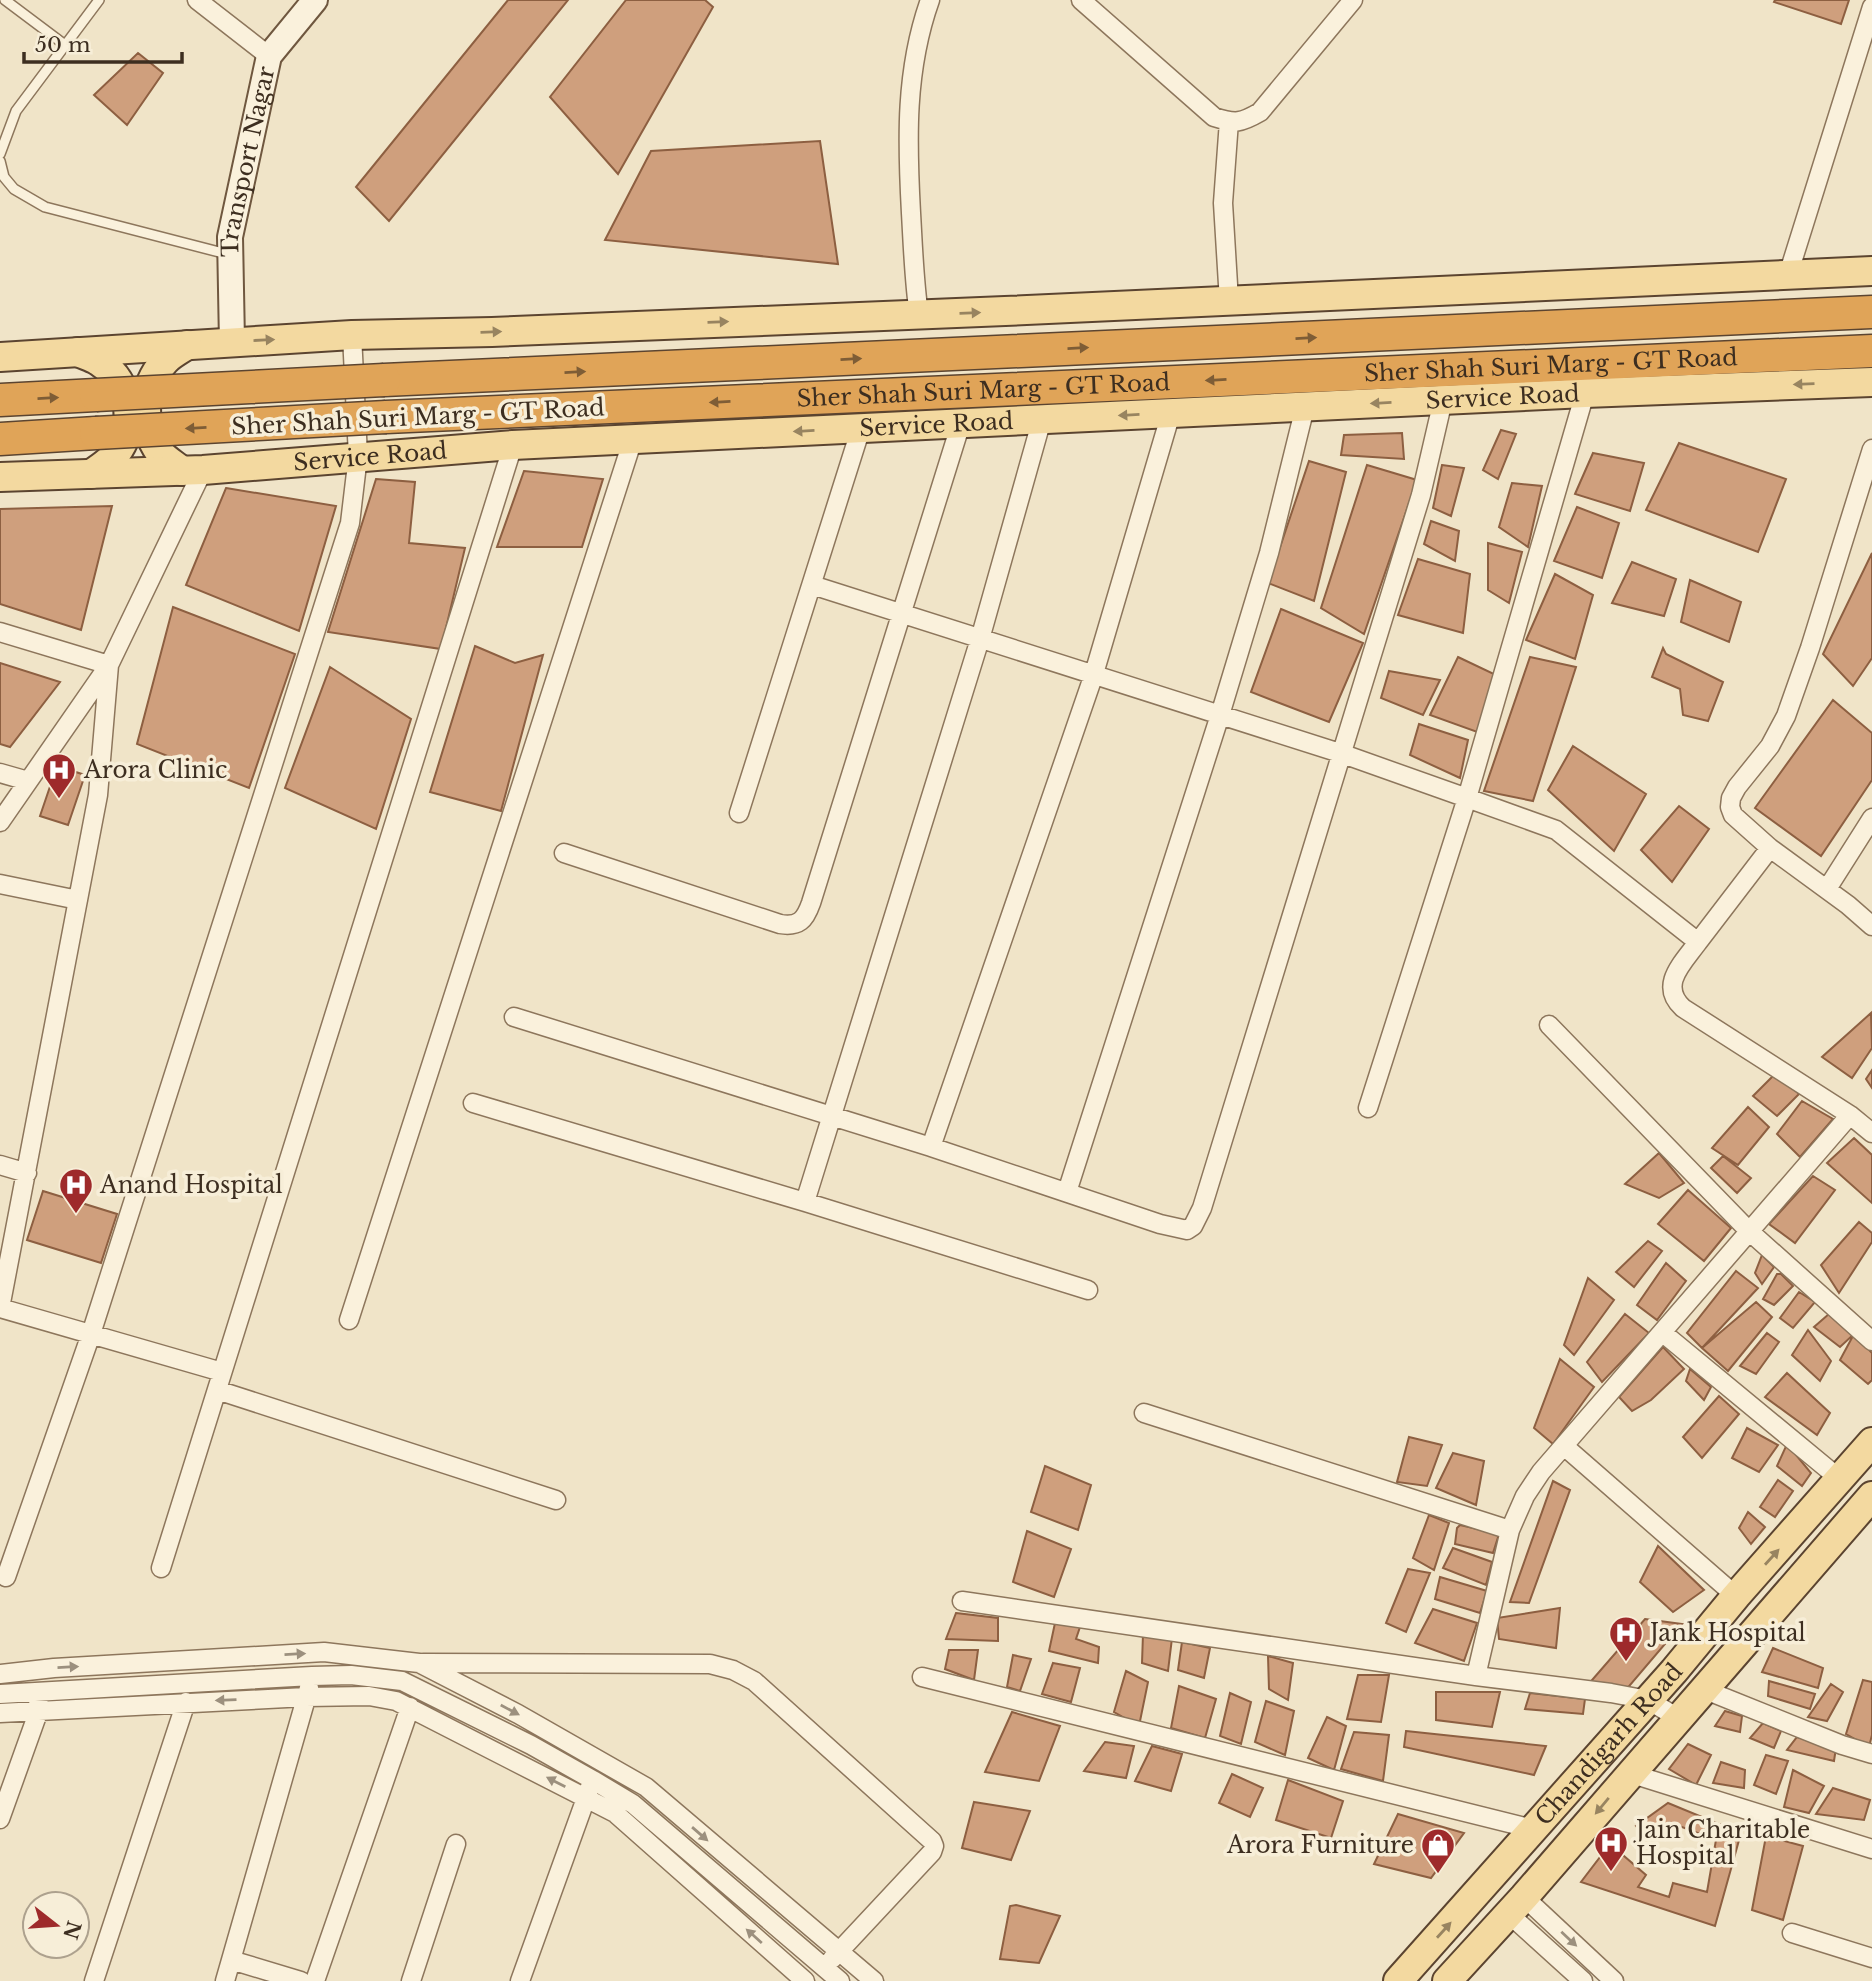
<svg xmlns="http://www.w3.org/2000/svg" width="1872" height="1981" font-family="'Libre Baskerville',serif">
<style>
.building{fill:#cf9f7d;stroke:#8d5f41;stroke-width:2}
.lines{fill:none;stroke-linecap:round;stroke-linejoin:round}
.lane-casing{stroke:#8d765c;stroke-width:12}
.street-casing{stroke:#8d765c;stroke-width:21}
.secondary-casing{stroke:#6f573f;stroke-width:28}
.primary-casing{stroke:#5b4430;stroke-width:32}
.highway-casing{stroke:#5b4430;stroke-width:35}
.lane{stroke:#faf1dc;stroke-width:9}
.street{stroke:#faf1dc;stroke-width:18}
.secondary{stroke:#faf1dc;stroke-width:24}
.primary{stroke:#f3d9a0;stroke-width:28}
.highway{stroke:#e0a458;stroke-width:32}
.highway-bridge-casing{stroke:#5b4430;stroke-width:35;stroke-linecap:butt}
.highway-bridge{stroke:#e0a458;stroke-width:32}
.oneway{fill:#988460}
.oneway2{fill:#7e5d36}
.oneway3{fill:#9c907e}
.labels{text-anchor:middle;dominant-baseline:central;stroke-width:7;stroke-linejoin:round;paint-order:stroke}
.street-label{font-size:23px;fill:#3d2e20;stroke:#f7eed8}
.poi-label{font-size:23px;fill:#3d2e20;stroke:#f7eed8;text-anchor:start}
</style>
<rect width="100%" height="100%" fill="#f0e4c8"/>
<path class="building" d="M508 0H568L389 221 356 187Z
M626 0H705L713 7 618 174 550 97Z
M1775 0H1849L1841 24 1774 2Z
M138 53 163 73 127 125 94 95Z
M820 141 838 264 605 240 651 151Z
M1501 430 1516 434 1498 479 1483 470Z
M1402 433 1404 459 1341 455 1344 435Z
M1679 443 1786 479 1758 552 1646 510Z
M1593 453 1644 463 1630 511 1575 494Z
M1309 461 1346 472 1314 601 1268 583Z
M1367 465 1417 480 1364 634 1321 608Z
M1442 465 1464 468 1451 516 1433 508Z
M524 471 603 479 582 547H497Z
M376 479 415 482 409 543 465 548 441 649 328 632Z
M1512 483 1542 486 1528 547 1499 527Z
M226 488 336 506 299 631 186 585Z
M112 506 81 630 0 604V509Z
M1577 507 1619 523 1602 578 1554 561Z
M1431 521 1459 531 1455 561 1424 544Z
M1488 543 1522 552 1509 603 1488 590Z
M1872 553V658L1853 686 1823 654Z
M1418 559 1470 574 1463 633 1398 615Z
M1632 562 1676 579 1664 616 1612 603Z
M1555 574 1593 595 1575 659 1526 640Z
M1690 580 1741 602 1729 642 1681 622Z
M173 607 295 654 249 788 137 744Z
M1281 609 1363 643 1329 722 1251 692Z
M475 646 515 663 543 655 501 811 430 792Z
M1663 648 1666 654 1723 682 1708 721 1683 715 1680 689 1652 677Z
M1458 657 1496 675 1480 733 1430 715Z
M1530 657 1576 667 1533 801 1484 791Z
M0 663 60 682 10 747 0 744Z
M330 667 411 719 376 829 285 788Z
M1389 671 1440 680 1423 715 1381 698Z
M1833 700 1872 733V780L1821 856 1755 808Z
M1419 724 1468 740 1460 778 1410 755Z
M1573 746 1646 794 1614 851 1548 790Z
M57 766 85 775 68 825 40 816Z
M1679 806 1709 829 1672 882 1641 850Z
M1871 1013 1872 1048 1852 1078 1822 1057Z
M1872 1070V1088L1866 1079Z
M1777 1072 1799 1094 1777 1116 1753 1096Z
M1802 1101 1833 1119 1800 1157 1777 1134Z
M1748 1107 1769 1127 1738 1165 1712 1148Z
M1854 1138 1872 1155V1203L1827 1163Z
M1659 1153 1684 1183 1659 1198 1625 1184Z
M1723 1156 1751 1178 1737 1193 1711 1168Z
M1813 1176 1835 1190 1795 1243 1769 1224Z
M1688 1190 1731 1228 1704 1261 1658 1224Z
M43 1191 117 1214 101 1263 27 1240Z
M1859 1222 1872 1233V1242L1839 1293 1821 1265Z
M1648 1241 1662 1251 1634 1287 1616 1272Z
M1762 1255 1774 1267 1762 1284 1755 1273Z
M1666 1263 1686 1281 1657 1320 1637 1305Z
M1736 1271 1758 1288 1702 1348 1687 1333Z
M1777 1274H1781L1793 1286 1774 1305 1763 1299Z
M1588 1278 1614 1300 1574 1355 1564 1345Z
M1799 1292 1815 1302 1793 1328 1780 1318Z
M1756 1302 1772 1317 1728 1371 1702 1348Z
M1830 1313 1854 1334 1840 1347 1814 1327Z
M1625 1314 1649 1333 1602 1382 1587 1362Z
M1808 1330 1831 1361 1820 1381 1792 1355Z
M1767 1333 1779 1342 1756 1374 1740 1366Z
M1854 1334 1872 1353V1380L1868 1384 1840 1360Z
M1663 1347 1684 1369 1651 1400 1632 1411 1619 1397Z
M1560 1359 1594 1387 1553 1444 1534 1428Z
M1690 1369 1711 1387 1704 1400 1686 1381Z
M1787 1373 1830 1413 1817 1435 1765 1397Z
M1719 1396 1739 1414 1702 1458 1683 1437Z
M1747 1428 1778 1445 1759 1472 1732 1458Z
M1409 1437 1442 1445 1427 1486 1397 1482Z
M1787 1444 1811 1473 1802 1486 1777 1466Z
M1453 1453 1484 1461 1476 1505 1436 1488Z
M1045 1466 1091 1485 1078 1530 1031 1512Z
M1778 1480 1793 1491 1775 1517 1760 1507Z
M1553 1481 1570 1490 1529 1603 1510 1602Z
M1748 1512 1765 1527 1751 1544 1739 1528Z
M1429 1515 1449 1523 1434 1570 1413 1558Z
M1460 1525 1499 1534 1493 1553 1455 1544 1457 1528Z
M1027 1531 1071 1549 1054 1597 1013 1582Z
M1658 1546 1704 1590 1673 1612 1640 1582Z
M1453 1548 1492 1562 1486 1585 1443 1568Z
M1408 1569 1430 1573 1406 1632 1386 1623Z
M1440 1577 1487 1591 1480 1613 1435 1599Z
M1560 1608 1556 1648 1499 1639 1497 1618Z
M1433 1609 1477 1623 1464 1661 1415 1643Z
M956 1613 998 1618V1641L946 1639Z
M1645 1619 1682 1624 1625 1691 1586 1687Z
M1055 1623 1081 1624 1076 1639 1099 1647 1098 1663 1049 1651Z
M1143 1634 1172 1638 1168 1671 1142 1663Z
M1182 1642 1210 1648 1204 1678 1178 1670Z
M1773 1648 1823 1668 1818 1688 1762 1672Z
M949 1650H978L974 1680 945 1669Z
M1013 1655 1031 1659 1020 1691 1007 1687Z
M1268 1656 1293 1663 1288 1700 1269 1689Z
M1053 1663 1080 1668 1071 1702 1042 1694Z
M1126 1671 1148 1682 1139 1726 1114 1712Z
M1358 1675H1389L1381 1722 1347 1719Z
M1863 1680 1872 1682V1735L1869 1747 1846 1734Z
M1769 1681 1815 1694 1810 1709 1768 1696Z
M1831 1684 1843 1692 1827 1721 1808 1717Z
M1179 1686 1216 1699 1205 1738 1171 1728Z
M1436 1692H1500L1492 1727 1436 1720Z
M1230 1693 1251 1702 1241 1744 1220 1736Z
M1530 1693 1585 1699 1583 1714 1525 1709Z
M1266 1701 1294 1711 1285 1755 1255 1742Z
M1725 1711 1742 1716 1740 1732 1715 1726Z
M1012 1712 1060 1726 1039 1781 985 1772Z
M1327 1717 1346 1726 1334 1770 1308 1758Z
M1763 1723 1781 1731 1774 1748 1750 1738Z
M1406 1731 1546 1746 1534 1775 1404 1747Z
M1354 1732 1389 1735 1383 1781 1341 1769Z
M1797 1737 1836 1748 1834 1761 1787 1750Z
M1105 1742 1134 1746 1126 1778 1084 1771Z
M1688 1744 1711 1755 1696 1785 1669 1769Z
M1152 1746 1182 1754 1171 1791 1135 1781Z
M1766 1755 1788 1761 1776 1794 1754 1785Z
M1721 1762 1745 1770 1744 1788 1713 1783Z
M1793 1770 1824 1786 1809 1813 1784 1807Z
M1232 1774 1263 1788 1250 1817 1219 1803Z
M1288 1780 1343 1801 1331 1838 1276 1820Z
M1833 1788 1870 1800 1864 1820 1816 1814Z
M974 1802 1030 1811 1011 1860 962 1848Z
M1668 1803 1741 1833 1715 1926 1581 1882 1610 1844 1646 1875 1638 1887 1669 1897 1673 1883 1707 1892 1716 1840 1669 1822 1646 1838 1636 1826Z
M1398 1814 1464 1833 1431 1878 1374 1864Z
M1767 1831 1766 1836 1803 1846 1783 1920 1752 1910Z
M1016 1905 1060 1916 1039 1963 1000 1959 1010 1906Z"/>
<g class="lines">
<g class="lane-casing">
<path id="lane" d="M5 0 65 45
M0 154 16 111 99 0
M0 161 4 177 14 189 45 207 227 254"/>
</g>
<g class="street-casing">
<path id="street" d="M197 0 269 56
M1081 0 1214 117C1236 124 1241 123 1260 112L1353 0
M1229 121 1223 203 1229 301
M1788 275 1872 7
M919 315C914 281 913 247 911 213 907 140 905 70 930 0
M1585 393 1467 798 1556 830 1698 942C1683 963 1658 985 1683 1008L1850 1115 1872 1133
M1171 413 1093 677 931 1147 1160 1224 1187 1230 1193 1226 1202 1208 1421 495 1443 400
M1872 449 1810 648 1786 716 1770 746 1737 787 1731 798 1730 807 1733 815 1770 848 1848 905 1872 926
M812 585 1343 754 1467 798 1368 1108
M0 632 109 665 98 795 0 1308
M0 773 28 781
M739 813 861 428
M0 822 109 665 203 470
M564 853 780 924C799 927 805 920 811 903L961 423
M0 884 78 900
M1827 889 1872 818
M1698 942 1770 848
M514 1017 931 1147
M1549 1025 1749 1231 1872 1341
M473 1103 805 1202 1088 1290
M0 1165 27 1173
M1067 1192 1220 715 1269 553 1305 407
M805 1202 980 639 1042 419
M0 1308 222 1372
M349 1320 633 439
M1663 1333 1841 1480
M217 1390 556 1500
M1144 1413 1510 1530
M1564 1446 1736 1596
M161 1568 513 445
M6 1577 91 1334 350 523 358 456 352 335
M962 1601 1476 1676 1611 1693 1648 1700 1678 1718
M423 1663 710 1664 733 1670 754 1681 932 1841 934 1846 932 1852 832 1959
M0 1674 54 1668 324 1652 419 1663 518 1714 646 1787 874 1981
M1476 1676 1510 1530 1525 1496 1541 1472 1850 1115
M922 1677 1533 1829
M1703 1689 1842 1745 1872 1754
M0 1694 312 1676 351 1675 402 1681 531 1745 593 1780 633 1804 840 1981
M0 1713 306 1697 369 1696 396 1701 615 1813 805 1981
M1629 1773 1872 1849
M0 1819 39 1710 38 1699
M1524 1897 1614 1981
M1509 1914 1583 1981
M1792 1933 1872 1958
M231 1960 301 1981
M94 1981 186 1702
M225 1981 309 1688
M315 1981 410 1707
M411 1981 456 1844
M520 1981 590 1787"/>
</g>
<g class="secondary-casing">
<g id="secondary">
<path id="s1" d="M232 342 230 237 269 56 315 0"/>
</g>
</g>
<g class="primary-casing">
<g id="primary">
<path d="M78 352C84 355 92 357 98 361 125 377 137 416 122 444 115 458 103 466 91 474"/>
<path d="M0 357 352 335 492 332 1005 311 1872 271"/>
<path d="M182 471C175 465 166 460 160 453 140 425 141 387 165 361 170 355 180 350 187 345"/>
<path id="s2" d="M0 477 203 470 513 445 1585 393 1872 382"/>
<path id="s3" d="M1398 1981 1674 1671 1736 1596 1872 1442"/>
<path d="M1447 1981 1524 1897 1872 1496"/>
</g>
</g>
<g class="highway-casing">
<g id="highway">
<path d="M384 380 1872 312"/>
<path d="M0 400 96 395"/>
<path id="s4" d="M386 417 1872 351"/>
<path d="M0 439 96 433"/>
</g>
</g>
<use href="#lane" class="lane"/>
<use href="#street" class="street"/>
<use href="#secondary" class="secondary"/>
<use href="#primary" class="primary"/>
<use href="#highway" class="highway"/>
<g class="highway-bridge-casing">
<path id="highway-bridge" d="M96 395 384 380
M96 433 386 417"/>
</g>
<use href="#highway-bridge" class="highway-bridge"/>
</g>
<defs><path id="oneway-solid" d="M-6-.8H1V-3.2L6.5 0L1 3.2V.8H-6Z" transform="scale(1.75)"/></defs>
<g class="oneway">
<use href="#oneway-solid" transform="translate(970 313) rotate(-2)"/>
<use href="#oneway-solid" transform="translate(718 322) rotate(-2)"/>
<use href="#oneway-solid" transform="translate(491 332) rotate(-2)"/>
<use href="#oneway-solid" transform="translate(264 340) rotate(-3)"/>
<use href="#oneway-solid" transform="translate(1804 384) rotate(178)"/>
<use href="#oneway-solid" transform="translate(1381 403) rotate(177)"/>
<use href="#oneway-solid" transform="translate(1129 415) rotate(177)"/>
<use href="#oneway-solid" transform="translate(804 431) rotate(177)"/>
<use href="#oneway-solid" transform="translate(1772 1557) rotate(-48)"/>
<use href="#oneway-solid" transform="translate(1602 1806) rotate(130)"/>
<use href="#oneway-solid" transform="translate(1444 1930) rotate(-48)"/>
</g>
<g class="oneway2">
<use href="#oneway-solid" transform="translate(1306 338) rotate(-3)"/>
<use href="#oneway-solid" transform="translate(1078 348) rotate(-3)"/>
<use href="#oneway-solid" transform="translate(851 359) rotate(-3)"/>
<use href="#oneway-solid" transform="translate(575 372) rotate(-3)"/>
<use href="#oneway-solid" transform="translate(1216 380) rotate(177)"/>
<use href="#oneway-solid" transform="translate(48 398) rotate(-3)"/>
<use href="#oneway-solid" transform="translate(720 402) rotate(177)"/>
<use href="#oneway-solid" transform="translate(196 428) rotate(177)"/>
</g>
<g class="oneway3">
<use href="#oneway-solid" transform="translate(295 1654) rotate(-3)"/>
<use href="#oneway-solid" transform="translate(68 1667) rotate(-3)"/>
<use href="#oneway-solid" transform="translate(226 1700) rotate(178)"/>
<use href="#oneway-solid" transform="translate(510 1710) rotate(28)"/>
<use href="#oneway-solid" transform="translate(556 1782) rotate(-153)"/>
<use href="#oneway-solid" transform="translate(700 1834) rotate(41)"/>
<use href="#oneway-solid" transform="translate(754 1936) rotate(-138)"/>
<use href="#oneway-solid" transform="translate(1569 1939) rotate(43)"/>
</g>
<defs>
<g id="hospital-pin" transform="scale(1.75)"><path d="M0 17L-7.5 6A9.5 9.5 0 1 1 7.5 6Z" fill="#9e2a2b" stroke="#f7eed8"/><path d="M-5-5h3v3.5h4V-5h3V5h-3V1.5h-4V5h-3Z" fill="#fff"/></g>
<g id="shop-pin" transform="scale(1.75)"><path d="M0 17L-7.5 6A9.5 9.5 0 1 1 7.5 6Z" fill="#9e2a2b" stroke="#f7eed8"/><path d="M-5-2.5h2.3a2.7 3.5 0 0 1 5.4 0H5L5.5 6h-11ZM-1.5-2.5h3a1.5 2.3 0 0 0-3 0Z" fill="#fff"/></g>
</defs>
<g fill-rule="evenodd">
<use href="#hospital-pin" x="59" y="770"/>
<use href="#hospital-pin" x="76" y="1185"/>
<use href="#hospital-pin" x="1626" y="1633"/>
<use href="#hospital-pin" x="1611" y="1843"/>
<use href="#shop-pin" x="1438" y="1845"/>
</g>
<g class="labels">
<g class="street-label">
<text stroke="none"><textPath href="#s1" startOffset="182">Transport Nagar</textPath></text>
<text stroke="none"><textPath href="#s4" startOffset="1166">Sher Shah Suri Marg - GT Road</textPath></text>
<text stroke="none"><textPath href="#s4" startOffset="598">Sher Shah Suri Marg - GT Road</textPath></text>
<text stroke="none"><textPath href="#s2" startOffset="1505">Service Road</textPath></text>
<text transform="translate(418 417) rotate(-3)">Sher Shah Suri Marg - GT Road</text>
<text stroke="none"><textPath href="#s2" startOffset="938">Service Road</textPath></text>
<text stroke="none"><textPath href="#s2" startOffset="371">Service Road</textPath></text>
<text stroke="none"><textPath href="#s3" startOffset="317">Chandigarh Road</textPath></text>
</g>
<g class="poi-label">
<text x="84" y="770">Arora Clinic</text>
<text x="100" y="1185">Anand Hospital</text>
<text x="1650" y="1633">Jank Hospital</text>
<text x="1636" y="1830">Jain Charitable<tspan x="1636" dy="26">Hospital</tspan></text>
<text x="1414" y="1845" text-anchor="end">Arora Furniture</text>
</g>
</g>
<g transform="translate(56 1925) rotate(107)"><circle r="33" fill="#f7eed8" stroke="#ada18e" stroke-width="2"/>
<path d="M0-5L12 26L0 18L-12 26Z" fill="#9e2a2b"/>
<text y="-10" font-size="19" font-weight="bold" text-anchor="middle" fill="#3d2e20">N</text>
</g>
<path d="M24 52v10h158v-10" fill="none" stroke="#3d2e20" stroke-width="3.5"/>
<text x="35" y="52" font-size="21" fill="#3d2e20" stroke="#f7eed8" stroke-width="5" paint-order="stroke">50 m</text>
</svg>
